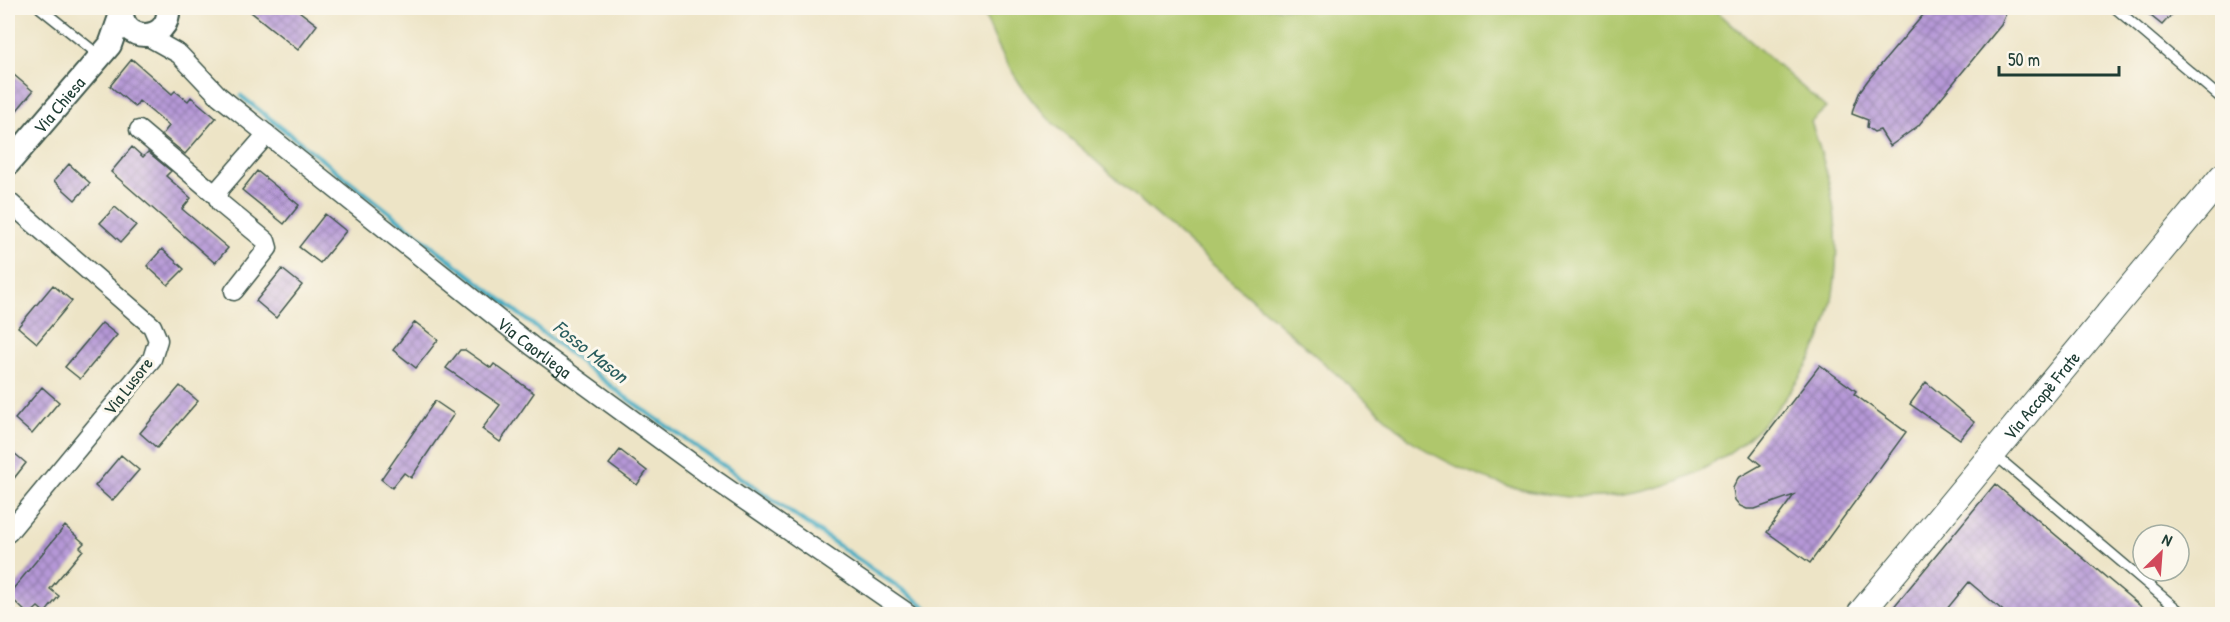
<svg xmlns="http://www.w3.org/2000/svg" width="2230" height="622" font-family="'Patrick Hand',sans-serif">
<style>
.pitch{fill:#afc76c;stroke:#678250;stroke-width:1.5}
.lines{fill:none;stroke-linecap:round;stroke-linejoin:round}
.stream{stroke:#42acc2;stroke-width:4.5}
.building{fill:url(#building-cross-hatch)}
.service-casing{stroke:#3e564a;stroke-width:12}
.minor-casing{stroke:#3e564a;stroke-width:21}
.tertiary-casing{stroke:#3e564a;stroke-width:26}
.secondary-casing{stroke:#3e564a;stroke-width:28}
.service{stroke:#fff;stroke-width:9}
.minor{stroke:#fff;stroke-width:18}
.tertiary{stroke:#fff;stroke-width:22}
.secondary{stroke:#fff;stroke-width:26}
.labels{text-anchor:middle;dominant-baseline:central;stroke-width:6;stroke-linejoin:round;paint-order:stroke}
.street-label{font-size:18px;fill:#1f3d34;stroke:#fbf7ec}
.water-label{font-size:20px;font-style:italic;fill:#2a5e5f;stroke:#fbf7ec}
</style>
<defs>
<pattern id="building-cross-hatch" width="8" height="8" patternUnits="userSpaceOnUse" patternTransform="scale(1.5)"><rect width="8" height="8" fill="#b698d7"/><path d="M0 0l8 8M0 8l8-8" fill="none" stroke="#937daf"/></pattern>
</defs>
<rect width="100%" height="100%" fill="#fbf7ec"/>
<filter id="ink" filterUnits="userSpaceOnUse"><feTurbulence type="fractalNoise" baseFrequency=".0167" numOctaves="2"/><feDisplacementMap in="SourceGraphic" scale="12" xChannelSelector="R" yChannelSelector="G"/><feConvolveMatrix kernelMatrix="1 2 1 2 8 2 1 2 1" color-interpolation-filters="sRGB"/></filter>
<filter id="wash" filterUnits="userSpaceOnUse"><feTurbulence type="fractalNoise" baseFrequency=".008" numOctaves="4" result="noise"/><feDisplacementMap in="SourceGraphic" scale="24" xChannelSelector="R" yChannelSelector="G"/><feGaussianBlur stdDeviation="1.35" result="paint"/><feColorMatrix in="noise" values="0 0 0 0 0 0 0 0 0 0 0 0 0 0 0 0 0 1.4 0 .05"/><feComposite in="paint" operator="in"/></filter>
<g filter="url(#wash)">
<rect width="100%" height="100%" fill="#ede4c6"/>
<path class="pitch" d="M982 8H1713L1826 108 1811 122C1833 184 1845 243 1830 309 1822 342 1804 374 1783 401 1687 522 1534 522 1412 441L1053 123C1019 91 998 51 982 8Z"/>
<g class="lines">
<path class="stream" d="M241 96 625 397 914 598 934 614"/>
</g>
<g id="blocks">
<path class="building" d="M246 8H295L317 25 298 50Z
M1929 8H2002L2007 11 2001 25 1918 126 1890 146 1880 130 1874 132 1867 127 1868 120 1852 114 1853 109 1860 91 1868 80Z
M2141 8H2178L2162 25Z
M132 59 172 94 175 91 188 101 191 97 216 118 185 154 162 135 169 126 139 101 135 107 110 86Z
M8 70 33 91 8 121Z
M132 147 143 157 148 152 171 171 166 176 191 198 182 209 228 248 215 263 111 172Z
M69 164 90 183 75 200 54 181Z
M257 171 299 205 284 224 242 190Z
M115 207 136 225 121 242 100 223Z
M325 214 346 231 320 263 299 247Z
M162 249 184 269 168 285 147 266Z
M282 269 302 285 276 318 256 301Z
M53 285 72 301 37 343 18 327Z
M415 322 438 340 416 368 393 350Z
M102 323 117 335 80 379 65 367Z
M460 350H465L491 368 494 364 534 393 500 442 482 429 500 405 446 368Z
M1820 365 1856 391 1854 394 1906 432 1810 563 1767 532 1794 495 1755 509H1747L1740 506 1735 500 1733 488 1738 478 1761 465 1750 456Z
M1926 382 1974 422 1960 439 1910 404Z
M180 386 198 401 157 448 140 433Z
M42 387 59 402 32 434 15 419Z
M435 401 454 414 411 478 404 473 392 488 381 479Z
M8 448 26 463 8 486Z
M620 450 647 471 637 485 609 464Z
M121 455 139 470 112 501 95 486Z
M1995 484 2151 615H2008L1969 582 1942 615H1887Z
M65 526 84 543 80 547 83 550 50 589 59 596 45 613 38 607 29 615 8 595Z"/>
</g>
</g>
<g filter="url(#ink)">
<use href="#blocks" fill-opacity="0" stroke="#3e564a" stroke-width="1.5"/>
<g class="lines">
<g class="service-casing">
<path id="service" d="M40 8 100 56
M2115 8 2222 99
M1995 455 2183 614"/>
</g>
<g class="minor-casing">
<g id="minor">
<path id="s1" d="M147 36 179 54 219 96 532 346 718 482 909 614"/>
<path d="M139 130 217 196"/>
<path d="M8 201 152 326 158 340 152 359 8 533"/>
<path d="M234 291 268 248 266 241 220 203 217 196 220 188 267 134"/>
</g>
</g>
<g class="tertiary-casing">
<g id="tertiary">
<path d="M122 8C119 44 171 44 168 8"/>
<path id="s2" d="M8 164 110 45 121 14"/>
</g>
</g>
<g class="secondary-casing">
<g id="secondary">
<path id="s3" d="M1860 614 2222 177"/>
</g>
</g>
<use href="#service" class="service"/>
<use href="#minor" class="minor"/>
<use href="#tertiary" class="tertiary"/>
<use href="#secondary" class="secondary"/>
</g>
</g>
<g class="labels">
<g class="street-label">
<text stroke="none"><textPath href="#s2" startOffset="78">Via Chiesa</textPath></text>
<text stroke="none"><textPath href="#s1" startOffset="498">Via Caorliega</textPath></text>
<text transform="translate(128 386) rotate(-52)">Via Lusore</text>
<text stroke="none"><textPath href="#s3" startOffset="284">Via Accopè Frate</textPath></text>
</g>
<g class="water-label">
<text transform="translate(591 351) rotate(38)">Fosso Mason</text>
</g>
</g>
<rect width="2230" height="622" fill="none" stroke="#fbf7ec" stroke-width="30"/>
<g transform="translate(2161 553) rotate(25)"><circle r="28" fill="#fbf7ec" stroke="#a3ada2" stroke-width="1.5"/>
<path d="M0-4.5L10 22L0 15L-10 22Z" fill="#d1495b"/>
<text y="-9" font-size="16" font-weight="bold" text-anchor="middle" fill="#1f3d34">N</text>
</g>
<path d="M1999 66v9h120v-9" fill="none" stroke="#1f3d34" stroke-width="3"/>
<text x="2008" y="66" font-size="18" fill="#1f3d34" stroke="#fbf7ec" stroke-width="4.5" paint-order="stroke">50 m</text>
</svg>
